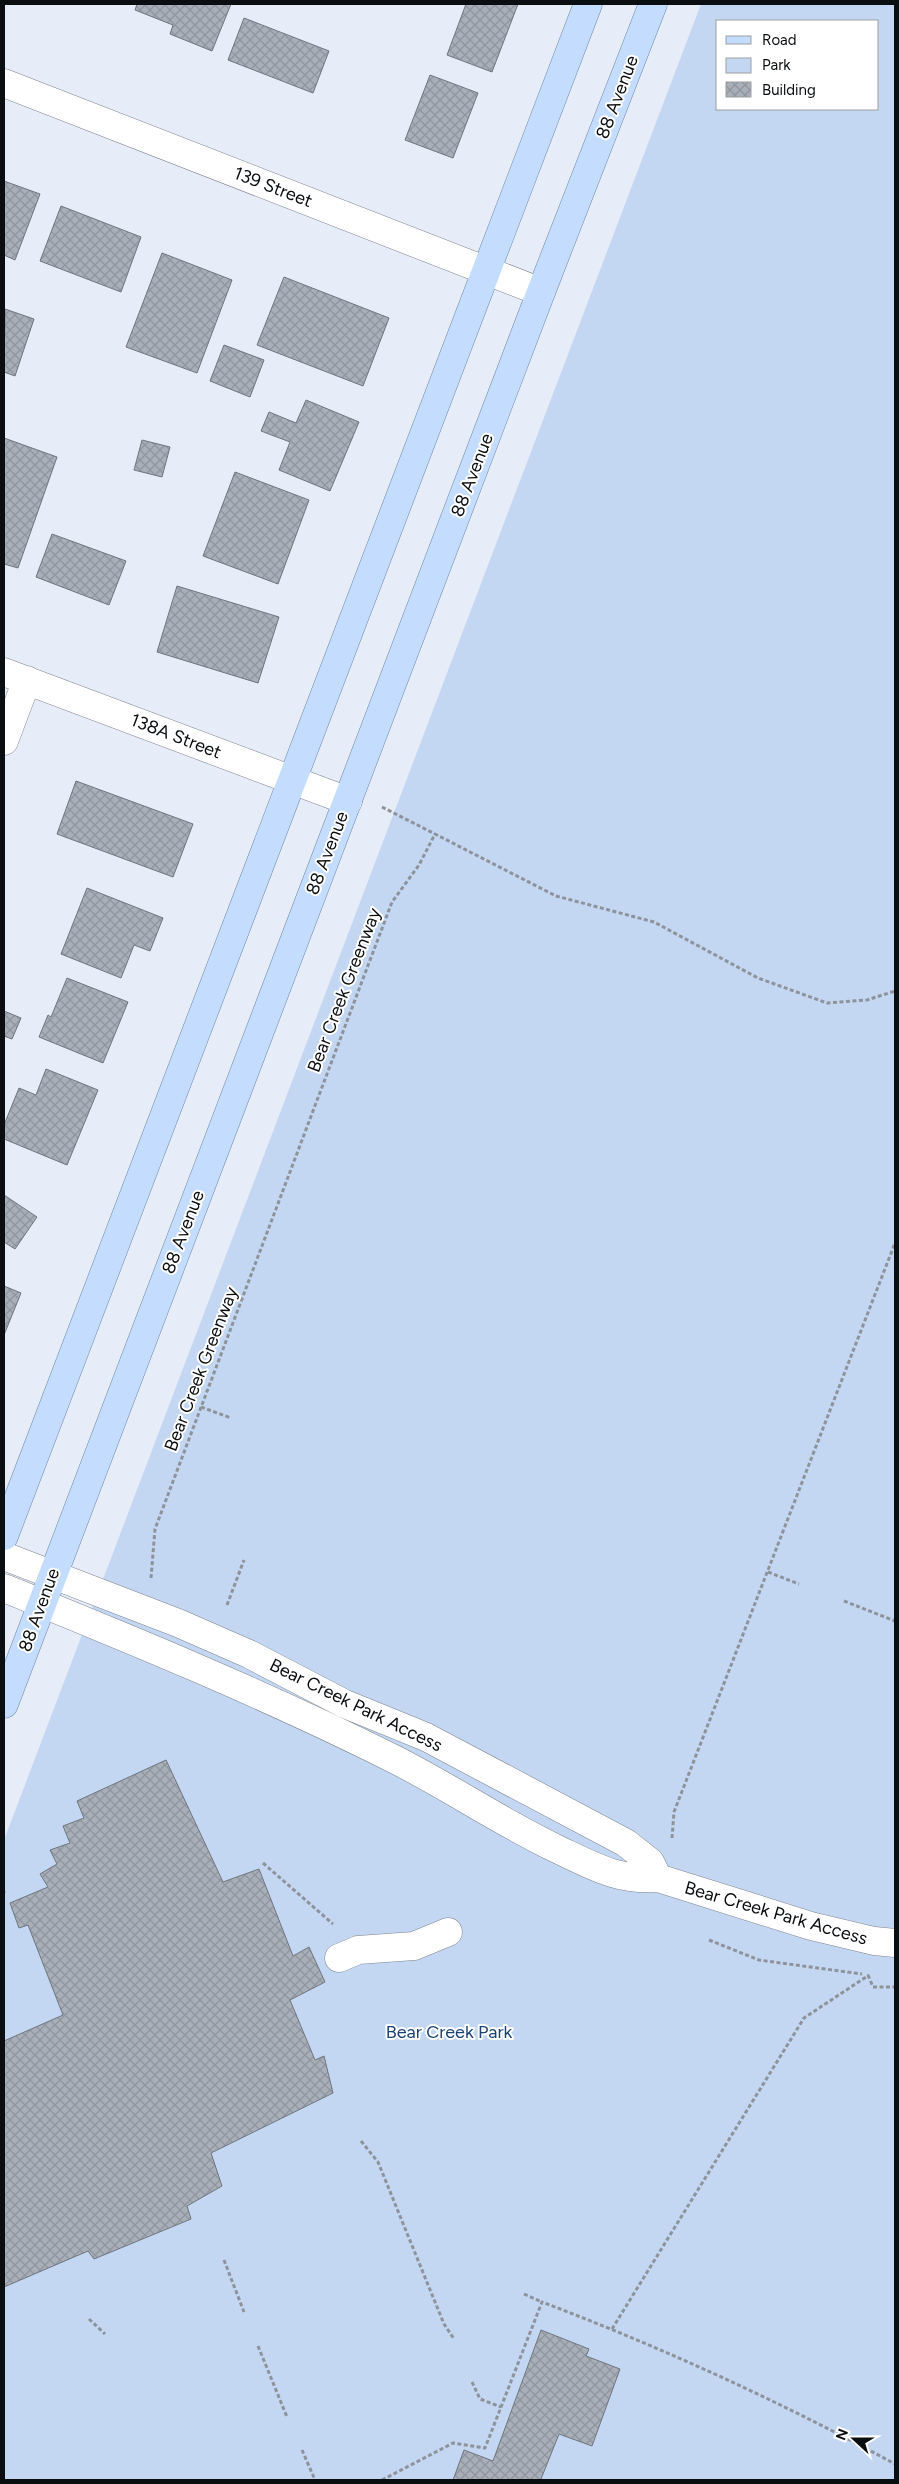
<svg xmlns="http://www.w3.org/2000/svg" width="899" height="2484" font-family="Figtree,sans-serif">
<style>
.park{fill:#c3d7f2;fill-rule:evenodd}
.building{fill:url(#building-cross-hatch);stroke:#6e757e}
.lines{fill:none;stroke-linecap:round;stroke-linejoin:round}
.minor-casing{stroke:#7d848e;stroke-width:29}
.major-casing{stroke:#6a85aa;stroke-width:29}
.path{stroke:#8e939b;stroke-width:3;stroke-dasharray:4 2.5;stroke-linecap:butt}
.minor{stroke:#fff;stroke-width:28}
.major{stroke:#c4dcfe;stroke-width:28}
.labels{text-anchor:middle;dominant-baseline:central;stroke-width:4;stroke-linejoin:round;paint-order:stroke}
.street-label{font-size:18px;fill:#0b0e11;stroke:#fff}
.park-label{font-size:18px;fill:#1b4275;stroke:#fff}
</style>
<defs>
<pattern id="building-cross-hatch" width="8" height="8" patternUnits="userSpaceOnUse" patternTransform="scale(1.25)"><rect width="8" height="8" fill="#a8afb9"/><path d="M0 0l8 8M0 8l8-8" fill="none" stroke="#8f959e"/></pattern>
</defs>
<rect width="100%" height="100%" fill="#e6edf8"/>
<path class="park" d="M701 4H895V2480H4V1840ZM718 21H878V109H718Z"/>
<path class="building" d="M137 4H231L212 51 170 34 173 25 135 10Z
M466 4H518L492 72 447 55Z
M244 18 329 51 313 93 228 60Z
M430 75 478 93 453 158 405 140Z
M4 181 40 194 15 260 4 255Z
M61 206 141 237 121 292 40 261Z
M162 253 232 280 197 373 126 347Z
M284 277 389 318 363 386 257 345Z
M5 309 34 319 15 376 4 372Z
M224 345 264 360 250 397 210 381Z
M306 400 359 422 330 491 279 470 290 442 261 431 269 412 296 423Z
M4 438 57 457 18 568 4 564Z
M142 440 170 447 162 477 134 470Z
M235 472 309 500 278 584 203 556Z
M52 534 126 561 109 605 36 577Z
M177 586 279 617 258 683 157 652Z
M76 781 193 824 173 877 57 834Z
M87 888 163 918 150 951 134 945 121 978 61 954Z
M67 978 128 1002 103 1063 39 1037 48 1015 51 1017Z
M4 1011 21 1018 12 1039 4 1036Z
M46 1069 98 1090 67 1165 4 1139V1125L19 1088 36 1095Z
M4 1195 37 1217 15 1249 4 1242Z
M4 1286 21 1293 4 1335Z
M166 1760 223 1882 259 1869 293 1956 309 1947 325 1982 290 2000 315 2060 324 2056 333 2093 211 2153 222 2186 187 2206 191 2219 94 2259 88 2251 4 2287V2041L63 2015 28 1925 19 1928 10 1903 48 1887 40 1874 57 1864 50 1850 70 1843 63 1826 84 1818 77 1801Z
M541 2330 589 2349 586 2356 620 2369 592 2446 559 2434 541 2479 544 2480H453L464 2450 493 2461Z"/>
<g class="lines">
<g class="minor-casing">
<path id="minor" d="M4 83 541 292
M4 672 348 801
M4 741 27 680
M4 1556 178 1623 249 1654 345 1704 426 1737 626 1843 650 1862 658 1878
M4 1588C135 1641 266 1695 392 1758 448 1786 499 1821 555 1848 591 1865 617 1881 658 1878L811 1926 874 1941 895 1943
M339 1958 358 1950 414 1946 448 1932"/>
</g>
<g class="major-casing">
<path id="major" d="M4 1536 588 4
M4 1704 541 292 653 4"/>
</g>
<path class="path" d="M382 807 435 834
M201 1407 231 1418
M768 1572 799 1584
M151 1578 155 1529 392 902 419 865 435 834 556 896 654 922 758 978 827 1003 867 1000 895 991
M844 1601 895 1621
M227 1605 244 1560
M672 1838 674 1812 895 1243
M263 1863 333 1924
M4 1891V1893
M709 1940 759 1960 862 1974
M868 1975 873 1987H895
M361 2141 378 2162 444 2324 454 2339
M224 2260 244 2312
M524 2294 542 2302
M89 2319 105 2334
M612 2329 804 2018 869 1975
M258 2346 287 2417
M472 2382 480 2399 501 2407
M302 2450 315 2480
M382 2480 453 2443 485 2448 542 2302C663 2348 781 2402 895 2464"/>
<use href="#minor" class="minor"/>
<use href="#major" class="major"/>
</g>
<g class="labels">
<g class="street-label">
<text transform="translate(617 97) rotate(-69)">88 Avenue</text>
<text transform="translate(273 187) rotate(21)">139 Street</text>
<text transform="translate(472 475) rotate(-69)">88 Avenue</text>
<text transform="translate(176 736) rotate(21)">138A Street</text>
<text transform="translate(327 853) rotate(-69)">88 Avenue</text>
<text transform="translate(344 990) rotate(-69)">Bear Creek Greenway</text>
<text transform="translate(183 1232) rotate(-69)">88 Avenue</text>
<text transform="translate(201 1369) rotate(-69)">Bear Creek Greenway</text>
<text transform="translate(39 1610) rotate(-70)">88 Avenue</text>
<text transform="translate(356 1705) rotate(26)">Bear Creek Park Access</text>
<text transform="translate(776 1913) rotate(16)">Bear Creek Park Access</text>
</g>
<g class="park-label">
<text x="449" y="2032">Bear Creek Park</text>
</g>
</g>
<rect width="899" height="2484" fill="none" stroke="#0b0e11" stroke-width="10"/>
<rect x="716" y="20" width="162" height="90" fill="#ffffff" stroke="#9d9fa0"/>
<rect x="726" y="36" width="25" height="8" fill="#c4dcfe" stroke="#9d9fa0"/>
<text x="762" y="45" font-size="15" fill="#0b0e11">Road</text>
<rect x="726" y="58" width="25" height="15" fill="#c3d7f2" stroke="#9d9fa0"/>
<text x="762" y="70" font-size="15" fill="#0b0e11">Park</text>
<rect x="726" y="82" width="25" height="15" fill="url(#building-cross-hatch)" stroke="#9d9fa0"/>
<text x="762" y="95" font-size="15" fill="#0b0e11">Building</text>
<g transform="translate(854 2439) rotate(291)" stroke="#ffffff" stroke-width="4" paint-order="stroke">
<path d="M0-4L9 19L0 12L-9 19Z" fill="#0b0e11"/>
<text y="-8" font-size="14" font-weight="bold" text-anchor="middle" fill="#0b0e11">N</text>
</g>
</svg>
